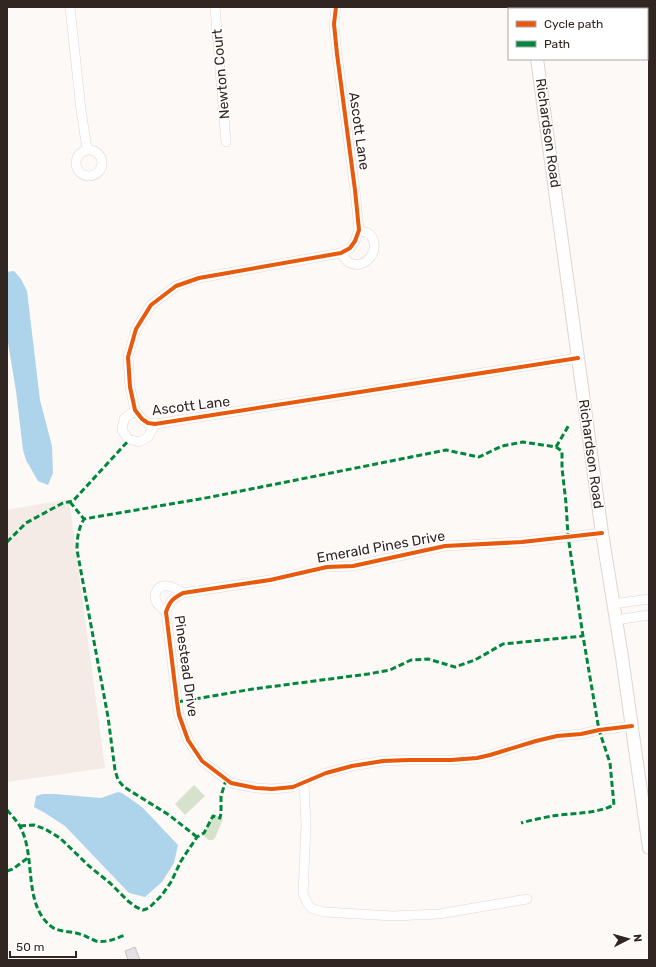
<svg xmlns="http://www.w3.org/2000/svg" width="656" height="967" font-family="Rubik,sans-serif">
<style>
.built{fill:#f4eae6}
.green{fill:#d7e2cd}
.water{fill:#aed4ec}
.building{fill:#e3e1e5;stroke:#c7c4c9}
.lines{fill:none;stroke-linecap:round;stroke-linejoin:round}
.minor-casing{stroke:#ddd6d3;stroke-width:10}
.tertiary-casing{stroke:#ddd6d3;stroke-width:14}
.minor{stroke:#fffefe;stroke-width:9}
.tertiary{stroke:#fffefe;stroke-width:12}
.quiet{stroke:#00873e;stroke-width:3;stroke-dasharray:6 3;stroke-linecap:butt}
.cycleway-casing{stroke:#fff;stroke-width:6}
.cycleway{stroke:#e8590c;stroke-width:4}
.labels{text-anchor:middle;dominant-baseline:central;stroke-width:3;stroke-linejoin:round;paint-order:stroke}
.street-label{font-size:14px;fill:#322622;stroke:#fff}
</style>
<rect width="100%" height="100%" fill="#fcf9f7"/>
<path class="built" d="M69 499 105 768 7 782V510Z"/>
<path class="green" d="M194 785 205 796 185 815 175 804Z
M213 816H217L223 819 215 838 213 840H208L204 836V833Z"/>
<path class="water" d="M14 271 21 279 27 291 40 400 52 446 53 473 48 485 38 481 26 460 23 450 16 391 7 337V272Z
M118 792 122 793 142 807 178 845 174 863 162 882 145 897 129 893 65 826 45 813 34 807 36 796 43 794H55L101 798Z"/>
<path class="building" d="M135 947 140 960H128L125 951Z"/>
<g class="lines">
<g class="minor-casing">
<path id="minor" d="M70 7 81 110 87 149
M215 7 226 142
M336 7 334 24 337 54 355 190 359 230 355 241 350 248 341 253 199 278 176 286 151 305 136 329 128 357 130 387 135 410 142 419 148 423 155 424 578 358
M76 163a13 13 0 1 1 26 0a13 13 0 1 1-26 0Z
M341 253C343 255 345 259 347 261 364 274 385 247 368 233 365 232 361 231 359 230
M135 410 124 419 122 430 128 439 139 442 148 437 155 424
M602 533 522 542 445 546 353 566 327 567 270 580 183 593C172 599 170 601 166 612L177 702 179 715 188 740 202 761 231 783 256 788 272 789 293 787 326 773 352 766 383 761 409 760H451L477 758 490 755 536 741 557 736 581 734 599 730 632 726
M613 604 649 599
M166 612C163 609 159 606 157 603 152 594 158 584 168 586 174 587 178 590 183 593
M616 620 649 615
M304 782 306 825 303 893C308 908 310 909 325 912L393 916 439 914 527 899"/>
</g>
<g class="tertiary-casing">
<path id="tertiary" d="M530 7V9
M537 59 602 533 622 657 649 848"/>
</g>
<use href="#minor" class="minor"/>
<use href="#tertiary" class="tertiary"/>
<path class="quiet" d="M556 447 569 425
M70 502 84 519
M7 542 26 523 48 511 63 503 73 501 129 440
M177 702 253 689 368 674 390 670 411 660 428 659 455 667 475 660 503 644 583 636
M7 810C13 817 20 824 23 833 35 863 24 906 52 927 59 932 68 931 76 933 80 934 84 935 87 937 90 938 93 940 96 941 106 943 115 939 125 935
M20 826 34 825 45 829 60 838 89 866 110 883 128 901 136 907 143 910 149 908 162 895 171 882 181 861 197 837 204 833 213 816 220 818 221 813V796L226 780
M197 837 169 815 124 787 118 780 115 770 108 717 77 550C77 539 78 529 84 519L211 497 446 450 479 457 502 446 523 442 556 447 562 451V468L566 503 568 536 583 636 599 730 610 763 614 805C596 814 572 813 552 816 542 818 531 820 521 823
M7 871 13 869 29 857"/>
<g class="cycleway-casing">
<path id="cycleway" d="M336 7 334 24 337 54 355 190 359 230 355 241 350 248 341 253 199 278 176 286 151 305 136 329 128 357 130 387 135 410 142 419 148 423 155 424 578 358
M602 533 522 542 445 546 353 566 327 567 270 580 183 593C172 599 170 601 166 612L177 702 179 715 188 740 202 761 231 783 256 788 272 789 293 787 326 773 352 766 383 761 409 760H451L477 758 490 755 536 741 557 736 581 734 599 730 632 726"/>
</g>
<use href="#cycleway" class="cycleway"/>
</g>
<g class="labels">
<g class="street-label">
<text transform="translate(221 74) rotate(-95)">Newton Court</text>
<text transform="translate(359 131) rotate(82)">Ascott Lane</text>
<text transform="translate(548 133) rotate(82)">Richardson Road</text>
<text transform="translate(191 406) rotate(-7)">Ascott Lane</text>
<text transform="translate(591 454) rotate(82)">Richardson Road</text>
<text transform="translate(381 547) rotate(-10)">Emerald Pines Drive</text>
<text transform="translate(186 666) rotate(82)">Pinestead Drive</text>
</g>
</g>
<rect width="656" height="967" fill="none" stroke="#322622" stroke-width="16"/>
<rect x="508" y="8" width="140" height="52" fill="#ffffff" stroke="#ada8a7"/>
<rect x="516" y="21" width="20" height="6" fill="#e8590c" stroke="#ada8a7"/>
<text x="544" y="28" font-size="12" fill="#322622">Cycle path</text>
<rect x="516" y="41" width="20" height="6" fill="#00873e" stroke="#ada8a7"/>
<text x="544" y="48" font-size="12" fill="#322622">Path</text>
<g transform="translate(628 939) rotate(84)" stroke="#ffffff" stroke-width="3" paint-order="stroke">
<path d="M0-3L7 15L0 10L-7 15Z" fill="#322622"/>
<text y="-6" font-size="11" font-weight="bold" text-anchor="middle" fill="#322622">N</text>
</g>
<path d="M10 951v6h66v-6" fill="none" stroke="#322622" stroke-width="2"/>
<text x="16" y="951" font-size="12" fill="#322622" stroke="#ffffff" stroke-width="3" paint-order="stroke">50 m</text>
</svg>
